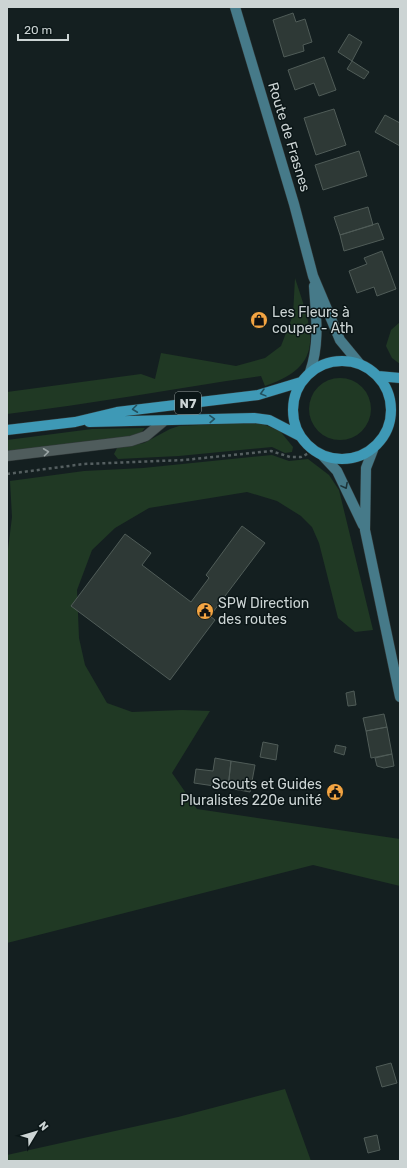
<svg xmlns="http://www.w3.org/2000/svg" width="407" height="1168" font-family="Rubik,sans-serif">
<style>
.green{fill:#203924}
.building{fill:#2e3936;stroke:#505c58}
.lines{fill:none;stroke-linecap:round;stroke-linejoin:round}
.street-casing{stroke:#323a3a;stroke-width:11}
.secondary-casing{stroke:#323a3a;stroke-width:11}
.primary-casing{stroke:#323a3a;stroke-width:11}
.path{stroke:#555f60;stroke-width:2.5;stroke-dasharray:3 3;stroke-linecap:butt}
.street{stroke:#4f5c5c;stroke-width:10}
.secondary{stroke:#467a89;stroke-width:10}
.primary{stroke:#3e99b6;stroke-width:10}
.oneway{stroke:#22515f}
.oneway2{stroke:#9aa4a4}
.oneway3{stroke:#1d3439}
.labels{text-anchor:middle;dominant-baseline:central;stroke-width:3;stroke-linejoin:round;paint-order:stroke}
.shield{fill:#0b1617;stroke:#929b9b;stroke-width:1}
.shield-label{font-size:13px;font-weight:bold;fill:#ccd4d4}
.street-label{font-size:14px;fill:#ccd4d4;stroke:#0b1617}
.poi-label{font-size:14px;fill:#ccd4d4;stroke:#0b1617;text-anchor:start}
</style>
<rect width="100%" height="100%" fill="#141f20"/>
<path class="green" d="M295 278C311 328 329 365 265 386L261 376C176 388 92 404 7 414V392L141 374 155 379 161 353 236 366 265 358 281 346 293 315Z
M400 322V364L392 358 386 346 391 330Z
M309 409a31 31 0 1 1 62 0a31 31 0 1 1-62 0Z
M258 422 280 431 293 447 292 452 285 453 272 447 179 456 118 459 114 454 117 448 144 443 170 429 179 426Z
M145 428 139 435 7 454V440L92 429Z
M272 455 289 461 308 459 329 475 339 490 373 630 355 632 338 618 319 543 312 527 301 516 277 501 247 492 149 508 115 528 92 550 77 590 79 638 85 665 107 703 132 712 182 710 210 711 172 773 197 809 400 839V886L313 865 7 943V558L12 517 10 481 84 471 143 468Z
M285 1089 311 1161H7V1155L178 1117Z"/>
<path class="building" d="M293 13 296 22 305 19 312 42 303 45 304 51 284 57 273 20Z
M349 34 362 42 352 61 338 52Z
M324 57 336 90 319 96 314 83 295 90 288 70Z
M352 61 369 72 364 79 347 69Z
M334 109 346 145 316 155 304 118Z
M385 115 400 123V146L375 132Z
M359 151 367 176 323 190 315 165Z
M368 207 373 225 340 235 334 217Z
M378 223 384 239 344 251 340 235Z
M382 251 396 289 377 296 374 287 357 293 349 271 367 264 364 258Z
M242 526 265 543 210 616 215 620 170 680 71 606 125 534 151 553 142 565 191 602 209 578 206 575Z
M354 691 356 705 348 706 346 693Z
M384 714 387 727 366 731 363 718Z
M387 727 392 754 371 758 366 731Z
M263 742 278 745 276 760 260 757Z
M336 745 346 747 344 755 334 752Z
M392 754 394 766 384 768 377 766 375 758Z
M215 758 231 761 228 788 194 783 196 769 213 771Z
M231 761 255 765 250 792 228 788Z
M391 1063 397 1083 382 1087 376 1067Z
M377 1135 380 1150 368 1153 364 1138Z"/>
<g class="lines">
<g class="street-casing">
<path id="street" d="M7 456 131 441 146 436 164 421"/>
</g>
<g class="secondary-casing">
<path id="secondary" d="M235 7 294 204 313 276 340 340 359 363
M310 372C320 343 316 316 314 286
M373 450 366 468 365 530 400 697
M322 455 337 471 363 525"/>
</g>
<g class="primary-casing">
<path id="primary" d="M293 410a49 49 0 1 1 98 0a49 49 0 1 1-98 0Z
M378 376 400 378
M89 422 254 418 269 420 300 436
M7 430 75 422 117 412 258 395 301 382"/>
</g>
<path class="path" d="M7 474 84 464 184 460 271 451 290 457H301L309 453"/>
<use href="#street" class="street"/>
<use href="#secondary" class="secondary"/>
<use href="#primary" class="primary"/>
</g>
<defs><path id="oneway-chevron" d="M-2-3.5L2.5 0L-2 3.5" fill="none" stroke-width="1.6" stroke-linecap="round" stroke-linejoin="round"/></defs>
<g class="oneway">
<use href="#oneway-chevron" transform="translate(263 393) rotate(165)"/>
<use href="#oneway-chevron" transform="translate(135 409) rotate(173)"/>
<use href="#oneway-chevron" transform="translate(212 419) rotate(-2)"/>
</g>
<use class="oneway2" href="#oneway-chevron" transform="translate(46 452) rotate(-7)"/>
<use class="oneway3" href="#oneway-chevron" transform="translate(345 486) rotate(62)"/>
<defs>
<g id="shop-disc" transform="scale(0.9)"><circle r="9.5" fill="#f3a442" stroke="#0b1617"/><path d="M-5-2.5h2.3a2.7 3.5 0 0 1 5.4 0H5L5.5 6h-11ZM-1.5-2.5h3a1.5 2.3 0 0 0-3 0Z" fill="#111"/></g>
<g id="civic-disc" transform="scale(0.9)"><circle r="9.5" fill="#f3a442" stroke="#0b1617"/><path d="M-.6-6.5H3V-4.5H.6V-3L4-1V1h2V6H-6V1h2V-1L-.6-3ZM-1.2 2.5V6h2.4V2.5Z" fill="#111"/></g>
</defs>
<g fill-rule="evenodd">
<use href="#shop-disc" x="259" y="320"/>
<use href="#civic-disc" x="205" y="611"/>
<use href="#civic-disc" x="335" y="792"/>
</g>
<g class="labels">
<rect class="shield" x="175" y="392" width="26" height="22" rx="3"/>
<g class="shield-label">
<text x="188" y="403">N7</text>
</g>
<g class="street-label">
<text transform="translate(289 137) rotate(73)">Route de Frasnes</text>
</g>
<g class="poi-label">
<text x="272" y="312">Les Fleurs à<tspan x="272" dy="16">couper - Ath</tspan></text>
<text x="218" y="603">SPW Direction<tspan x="218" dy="16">des routes</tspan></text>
<text x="322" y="784" text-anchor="end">Scouts et Guides<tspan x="322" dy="16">Pluralistes 220e unité</tspan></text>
</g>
</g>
<rect width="407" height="1168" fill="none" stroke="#ccd4d4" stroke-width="16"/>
<g transform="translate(36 1132) rotate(52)" stroke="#0b1617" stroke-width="3" paint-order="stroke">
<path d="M0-3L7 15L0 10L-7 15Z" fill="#ccd4d4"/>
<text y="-6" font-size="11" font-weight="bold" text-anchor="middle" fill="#ccd4d4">N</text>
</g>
<path d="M18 34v6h50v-6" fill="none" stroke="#ccd4d4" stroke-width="2"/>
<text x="24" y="34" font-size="12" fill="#ccd4d4" stroke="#0b1617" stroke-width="3" paint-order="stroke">20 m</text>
</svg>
